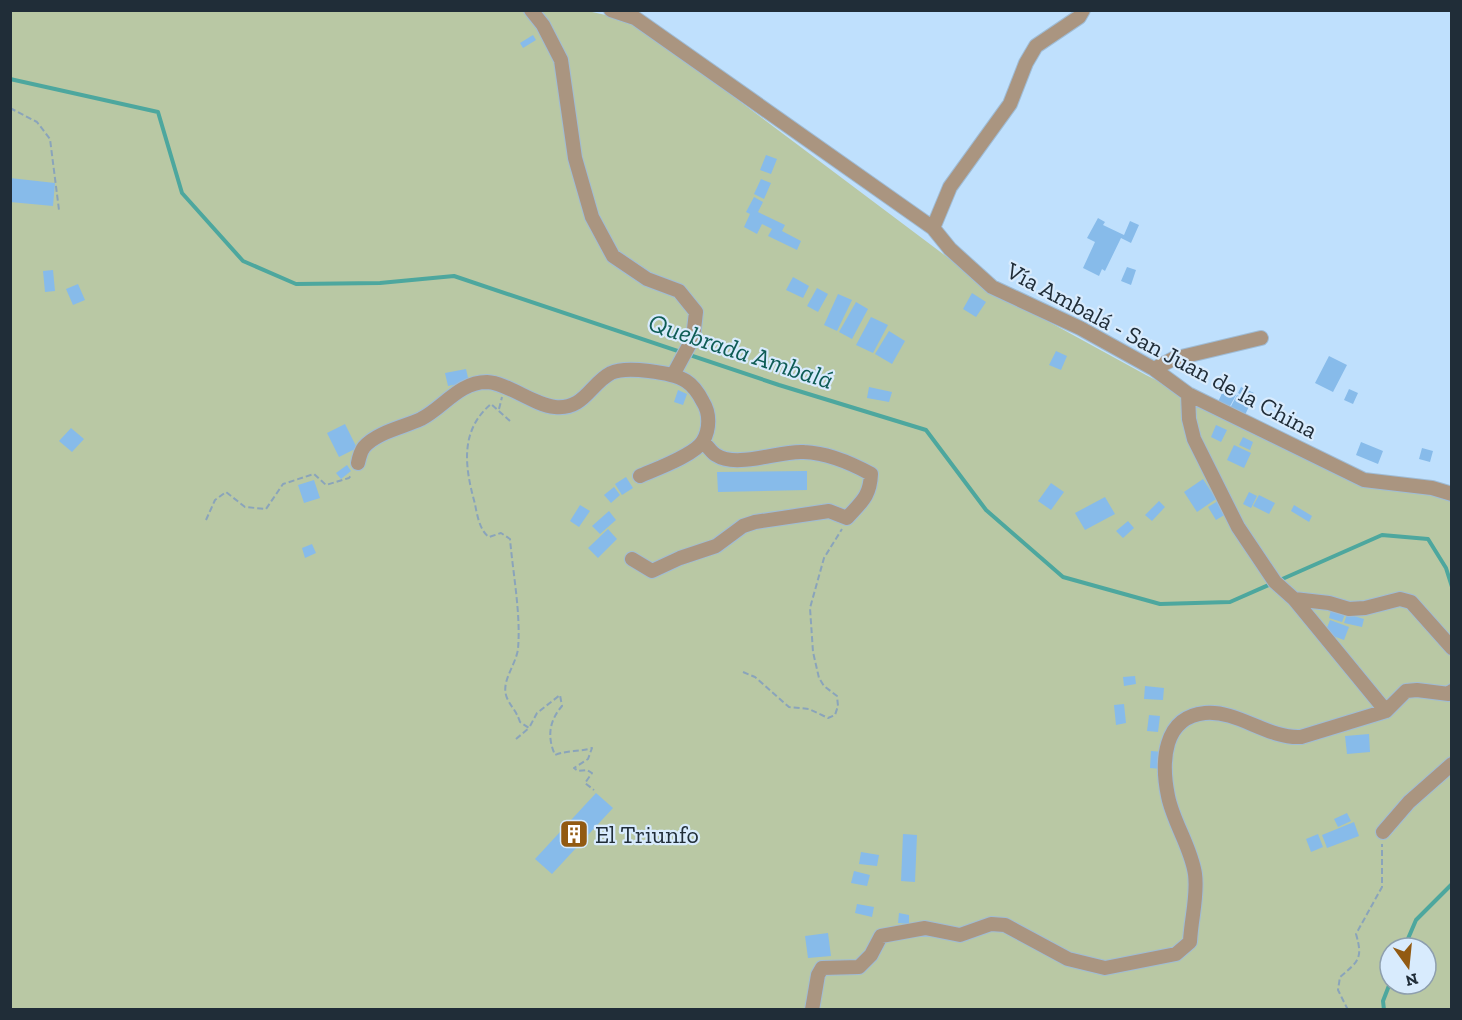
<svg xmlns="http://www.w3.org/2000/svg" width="1462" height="1020" font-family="'Zilla Slab',serif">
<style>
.green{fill:#b9c8a4;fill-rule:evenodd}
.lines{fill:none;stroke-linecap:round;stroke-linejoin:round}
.stream{stroke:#4da79e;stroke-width:4}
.building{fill:#87bbea}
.minor-casing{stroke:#9fbcd6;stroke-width:16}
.path{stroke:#8aa4bb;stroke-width:2;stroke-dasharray:6 3;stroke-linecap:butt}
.minor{stroke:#aa9580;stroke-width:14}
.labels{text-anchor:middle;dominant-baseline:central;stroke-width:4.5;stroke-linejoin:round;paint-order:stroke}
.street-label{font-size:24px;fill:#202d38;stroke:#d8ebfd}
.poi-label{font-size:24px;fill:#202d38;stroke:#d8ebfd;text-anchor:start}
.water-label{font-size:26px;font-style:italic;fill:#0e5c55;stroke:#d8ebfd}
</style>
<rect width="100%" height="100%" fill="#bfe0fd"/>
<path class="green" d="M583 10 633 21 991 290 1146 375 1364 485 1451 496V1009H11L10 11ZM1390 948H1426V984H1390Z"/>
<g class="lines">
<path class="stream" d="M10 79 158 112 182 193 243 261 296 284 380 283 454 276 779 385 926 430 986 510 1063 577 1160 604 1230 602 1273 583
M1280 580 1382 535 1428 539 1446 568 1452 587
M1404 948 1416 920 1452 884
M1384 1010 1383 1001 1390 983"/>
</g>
<path class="building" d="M533 35 536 40 523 48 520 43Z
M766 155 777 159 771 174 760 170Z
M10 178 55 183 53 206 10 202Z
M761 179 771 183 764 199 754 194Z
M754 197 763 202 758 212 785 225 782 231 801 241 797 250 768 236 772 229 762 224 757 234 744 227 750 214 746 212Z
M1098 218 1105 222 1103 225 1124 235 1130 221 1139 225 1131 243 1121 238 1105 271 1102 269 1099 276 1083 268 1095 242 1087 238Z
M1127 267 1136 270 1131 285 1121 281Z
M53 270 55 291 45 292 43 271Z
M793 277 809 286 803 298 786 290Z
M78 284 85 300 73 305 66 289Z
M817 288 828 294 818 312 807 306Z
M972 293 986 302 976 317 963 309Z
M838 294 852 300 837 331 824 325Z
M856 302 868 309 852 339 839 332Z
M871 317 888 325 873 353 856 345Z
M889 331 905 341 892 364 875 354Z
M1056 351 1067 356 1061 370 1049 365Z
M1329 356 1347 365 1333 392 1315 383Z
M466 369 469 382 448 386 445 373Z
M869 387 892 392 889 402 867 398Z
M1241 387 1254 393 1251 400 1238 393Z
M1224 389 1236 395 1229 408 1218 402Z
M1349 389 1358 393 1353 404 1344 400Z
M678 390 687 394 683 405 674 402Z
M1237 395 1251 402 1245 415 1230 408Z
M345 424 357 448 339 457 327 433Z
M1216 425 1227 430 1221 442 1211 437Z
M71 428 84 439 72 452 59 441Z
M1243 437 1253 442 1250 450 1239 445Z
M1361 442 1383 451 1378 464 1356 455Z
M1234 445 1251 453 1244 468 1227 460Z
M1422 448 1433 451 1430 462 1419 459Z
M347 465 351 471 341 479 336 473Z
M807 471V490L718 492 717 472Z
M626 477 633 488 622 495 615 484Z
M1203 479 1216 499 1197 512 1184 492Z
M314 480 320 498 304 503 298 485Z
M1051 483 1064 492 1051 510 1038 501Z
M614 487 620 495 611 503 604 495Z
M1249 492 1257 496 1251 508 1243 504Z
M1259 495 1275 503 1269 514 1253 506Z
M1105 497 1115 514 1085 530 1075 513Z
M1159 501 1165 507 1152 521 1145 515Z
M1218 501 1226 514 1216 520 1208 507Z
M580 505 590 511 579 527 570 521Z
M1294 505 1312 516 1309 522 1291 511Z
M609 511 616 520 600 534 592 526Z
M1128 521 1134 528 1123 538 1116 531Z
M608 529 617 539 598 558 588 548Z
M312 544 316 553 305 558 302 548Z
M1331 610 1345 614 1342 622 1329 618Z
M1347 614 1364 619 1362 627 1344 623Z
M1330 620 1349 627 1344 640 1325 633Z
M1135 676 1136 684 1124 686 1123 677Z
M1145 686 1164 688 1163 700 1144 699Z
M1124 704 1126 723 1116 725 1114 705Z
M1149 715 1160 716 1158 732 1147 731Z
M1369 734 1370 752 1347 754 1345 736Z
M1151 751 1164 752 1162 769 1150 768Z
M596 793 613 808 552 874 535 859Z
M1347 813 1351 821 1338 827 1334 819Z
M1354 822 1359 836 1327 848 1322 835Z
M903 834 917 835 915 882 901 881Z
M1318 834 1323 847 1311 852 1306 839Z
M861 852 879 855 877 866 859 864Z
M854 871 870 875 867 886 851 883Z
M857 904 874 907 872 917 855 913Z
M899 913 909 915V924L898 923Z
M828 933 831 956 808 958 805 936Z"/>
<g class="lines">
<g class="minor-casing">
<path id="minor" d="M531 10 543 25 561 60 575 158 592 217 613 256 647 279 679 291 696 312 693 338 673 375
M611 10 635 18 933 228 950 249 992 287 1080 328 1154 369 1188 394 1364 480 1432 488 1452 494
M933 228 950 187 1010 104 1026 63 1036 46 1079 17 1083 10
M1154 369 1173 359 1261 338
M1188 394 1189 419 1194 439 1238 527 1275 582 1294 599 1386 711
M358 463C359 458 361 451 364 447 377 432 404 427 421 419 444 407 459 382 487 382 508 383 533 405 555 407 584 410 590 384 611 373 626 366 672 372 686 381 694 386 699 394 703 402 710 413 710 429 703 441 695 455 656 469 640 476
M632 559 652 571 680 558 716 546 743 526 755 522 829 511 847 518C861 502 870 497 871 474 851 463 827 453 804 452 780 450 737 469 716 455 711 452 708 446 703 442
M1294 599 1329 603 1349 609 1365 608 1400 599 1411 602 1452 648
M1383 832 1409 802 1452 764
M812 1010 818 975 822 968 859 967 871 955 881 936 925 928 960 935 991 924 1005 925 1068 959 1105 968 1176 954 1190 942C1191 919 1198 896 1195 874 1191 847 1173 822 1168 796 1161 762 1163 717 1205 713 1238 710 1268 739 1301 737L1386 711 1406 691 1417 690 1449 694 1452 691"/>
</g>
<path class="path" d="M10 108 37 122 50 139 59 210
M499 409 502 397
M510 421 491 404C459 431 465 468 475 504 477 515 480 531 489 537L501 533 510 539C513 574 521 614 518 649 516 665 500 682 507 698 511 707 516 710 520 722L529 728 537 713 560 695 562 706C549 721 547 737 555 755 568 750 579 752 592 748L588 759 574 768 578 771 587 770 592 773 585 783 594 790
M206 520 215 500 226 492 245 507 266 509 283 484 314 474 326 485 349 478 352 474
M743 672 755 677 789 707 809 709 828 718 835 715 838 706 837 696 824 686 819 678 813 652 810 608 824 558 842 529
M516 739 529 728
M1348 1010 1338 990 1340 977C1359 961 1363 958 1356 934L1382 887V844"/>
<use href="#minor" class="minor"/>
</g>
<defs>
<g id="building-square" transform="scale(1.5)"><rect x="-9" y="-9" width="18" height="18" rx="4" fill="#925a12" stroke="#d8ebfd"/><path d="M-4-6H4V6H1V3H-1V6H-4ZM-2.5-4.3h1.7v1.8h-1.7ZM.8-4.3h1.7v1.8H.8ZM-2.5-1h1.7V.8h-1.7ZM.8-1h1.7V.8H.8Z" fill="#fff"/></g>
</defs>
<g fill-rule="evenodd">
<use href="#building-square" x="574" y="834"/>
</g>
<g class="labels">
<g class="street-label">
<text transform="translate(1162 350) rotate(28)">Vía Ambalá - San Juan de la China</text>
</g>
<g class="poi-label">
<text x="595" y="834">El Triunfo</text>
</g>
<g class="water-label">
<text transform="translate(741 351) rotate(18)">Quebrada Ambalá</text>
</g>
</g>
<rect width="1462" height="1020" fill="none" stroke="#202d38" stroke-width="24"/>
<g transform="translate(1408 966) rotate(165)"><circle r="28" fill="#d8ebfd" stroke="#8e9fae" stroke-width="1.5"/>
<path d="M0-4.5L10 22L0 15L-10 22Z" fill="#925a12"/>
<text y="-9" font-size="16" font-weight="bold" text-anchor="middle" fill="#202d38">N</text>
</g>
</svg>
